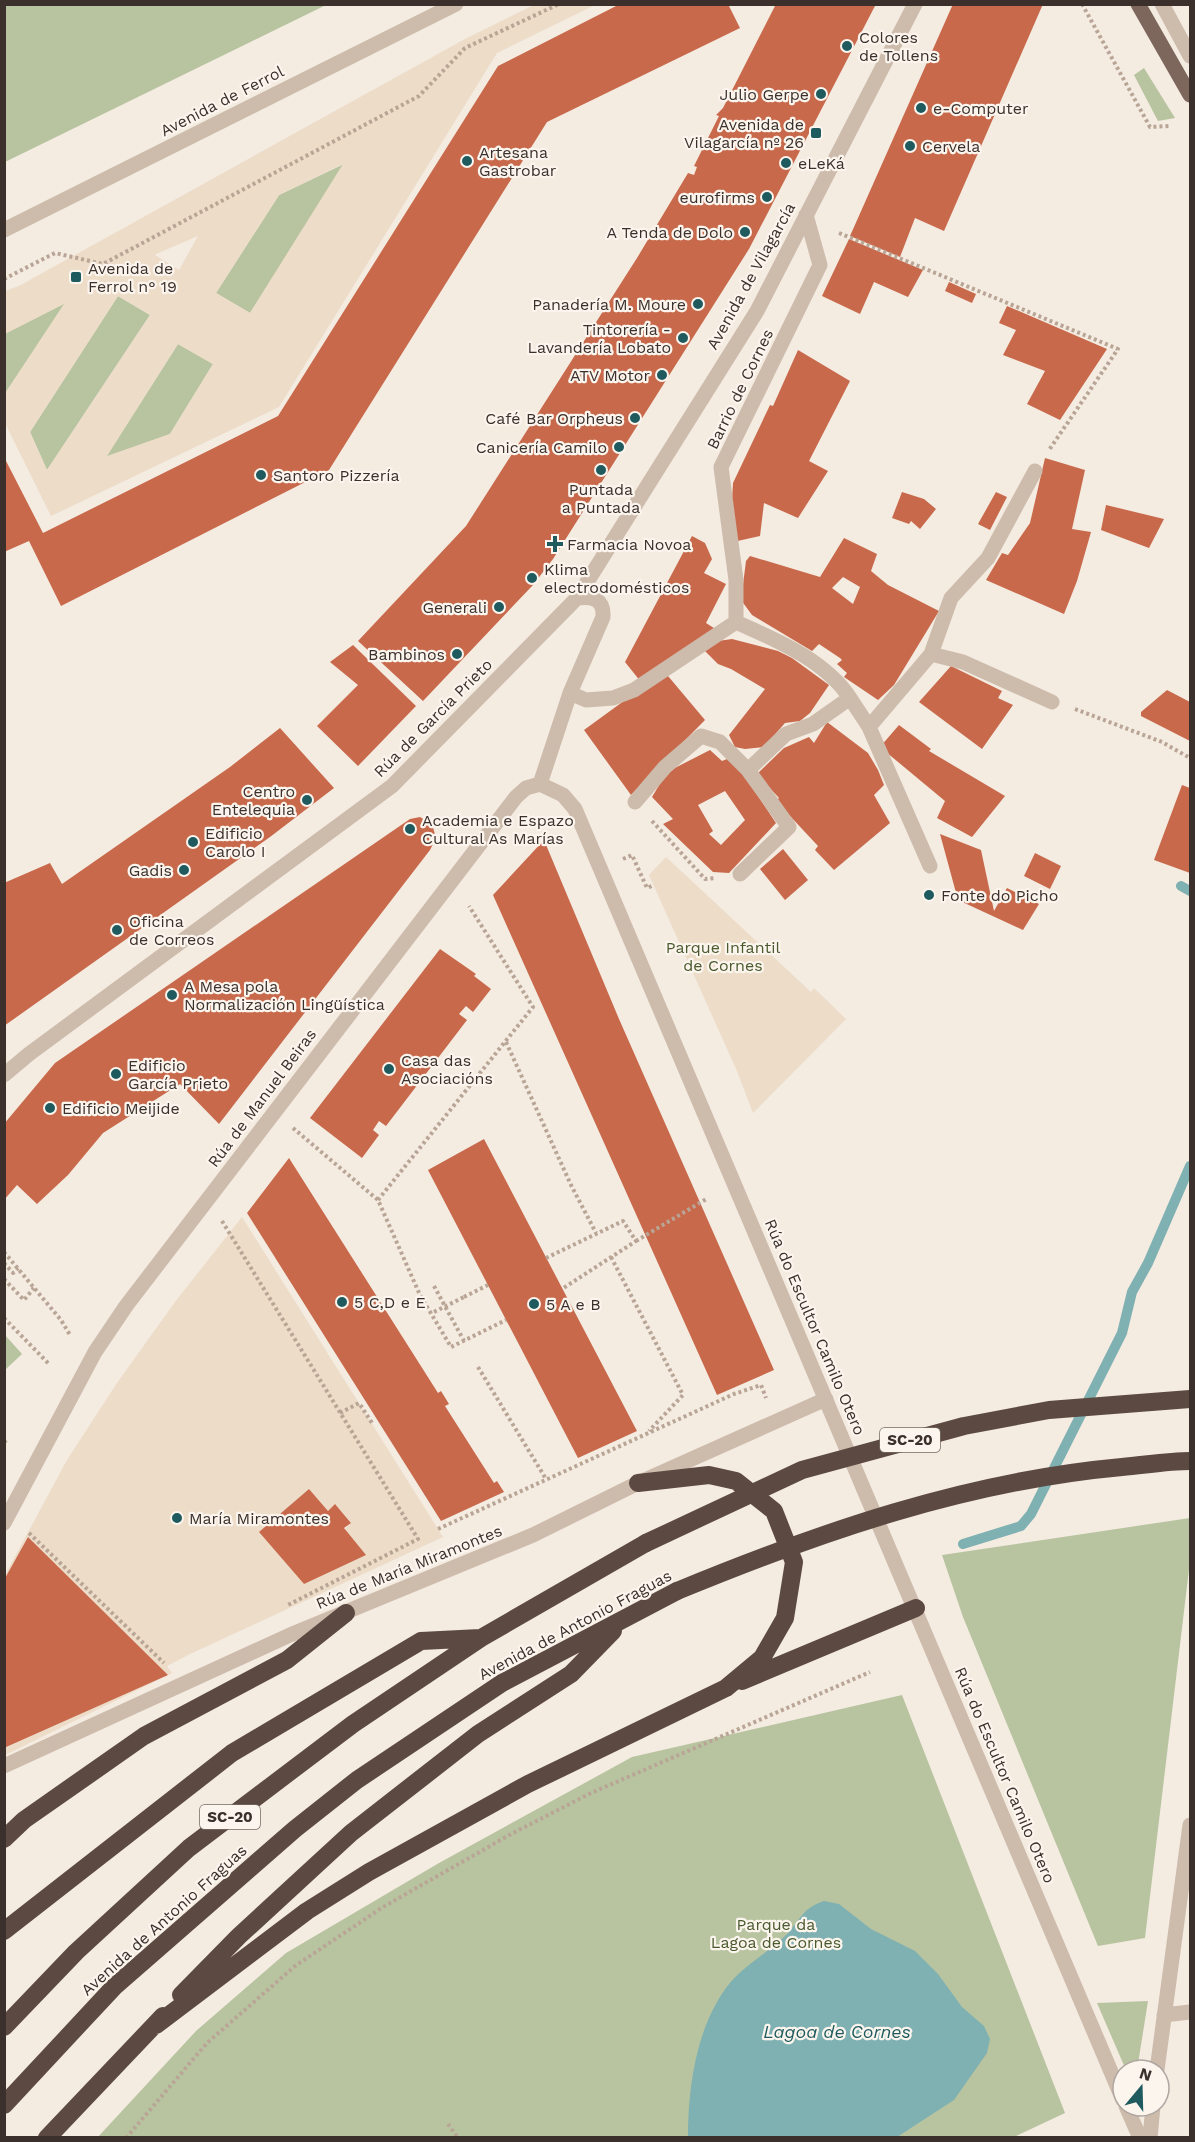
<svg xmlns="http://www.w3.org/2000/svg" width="1195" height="2142" font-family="'Work Sans',sans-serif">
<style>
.green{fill:#b8c4a0}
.plaza{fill:#ecdcc8;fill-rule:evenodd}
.water{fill:#7fb0b2}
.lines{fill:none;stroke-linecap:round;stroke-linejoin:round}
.stream{stroke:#7fb0b2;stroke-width:10}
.building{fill:#c8694b;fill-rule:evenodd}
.path{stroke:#b9a596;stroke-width:4;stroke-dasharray:3 3;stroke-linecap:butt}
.minor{stroke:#cdbbac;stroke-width:15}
.major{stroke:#7d675c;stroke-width:15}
.highway{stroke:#5c4a42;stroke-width:18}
.path-bridge{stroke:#b9a596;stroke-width:4;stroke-dasharray:3 3;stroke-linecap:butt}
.highway-bridge{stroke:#5c4a42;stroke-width:18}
.poi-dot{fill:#1f5a5e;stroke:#fbf5ee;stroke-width:2}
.labels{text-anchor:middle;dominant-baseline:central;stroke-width:4.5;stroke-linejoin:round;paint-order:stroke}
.shield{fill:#fbf5ee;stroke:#756b66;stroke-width:1.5}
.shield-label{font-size:15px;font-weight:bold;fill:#3b302b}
.poi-label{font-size:16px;fill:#3b302b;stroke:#fbf5ee;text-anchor:start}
.street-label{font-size:16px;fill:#3b302b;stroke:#fbf5ee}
.park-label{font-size:16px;fill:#4a5a2e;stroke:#fbf5ee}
.water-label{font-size:18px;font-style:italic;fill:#1f5a5e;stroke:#fbf5ee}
</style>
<rect width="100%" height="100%" fill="#f4ebe1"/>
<path class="green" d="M5 4H326V5L5 162Z
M1144 68 1175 118 1158 121 1134 75Z
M344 164 250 313 216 293 279 195Z
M118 296 150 315 47 470 30 432Z
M65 303 6 392 4 334Z
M178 344 213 364 170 434 106 457Z
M5 1335 22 1354 5 1370Z
M1190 1518V1561L1145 1938 1098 1946 963 1617 942 1555Z
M902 1695 1065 2113 1012 2138H97L196 2031 286 1953 439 1863 632 1757Z
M1148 2001 1137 2070H1126L1097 2003Z"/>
<path class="plaza" d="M534 5H595L497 53 279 407 51 516 5 423V390L6 392 64 304 5 334V291L19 286 465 39ZM343 164 250 313 216 293 279 195ZM198 236 179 270 155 255 156 254ZM118 296 150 315 47 470 30 432ZM178 344 213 364 170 434 107 456Z
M666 857 811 992 814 988 846 1019 753 1113 737 1071 649 875Z
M242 1217 443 1537 190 1654 167 1666 172 1673 5 1755V1748L167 1675 28 1537 5 1580V1575L67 1460 117 1383 175 1302ZM309 1489 328 1511 336 1505 351 1522 304 1584 259 1532Z"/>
<path class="water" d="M824 1901 839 1904 871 1929 915 1951 938 1974 962 2007 984 2026 990 2039 987 2053 954 2100 897 2137H688C688 2088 696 2029 726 1988 740 1968 766 1954 784 1937 800 1922 801 1908 824 1901Z"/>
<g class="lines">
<path class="stream" d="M1181 886 1190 891
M963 1544 1021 1526 1031 1514 1122 1333 1132 1292 1148 1263 1190 1166"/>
</g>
<path class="building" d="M620 4H728L740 28 547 122 329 470 61 606 29 541 4 552V457L43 533 278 416 498 66Z
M776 4H876L749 249 553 559 533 585 423 701 358 641 466 526 637 258 688 173 694 175 697 167 694 166 719 116 716 115 723 108Z
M953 4H1043L944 231 915 218 900 257 850 236Z
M849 239 923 270 908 297 874 282 860 314 822 296Z
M949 282 976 294 972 303 945 291Z
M1007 306 1107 349 1060 420 1027 404 1045 371 1003 355 1016 330 999 323Z
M798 350 850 381 809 461 828 471 798 518 764 503 760 536 733 542 731 518 733 483 770 405 773 406Z
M1045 458 1085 470 1072 529 1091 532 1077 581 1064 614 986 580 1002 553 1008 555 1030 523Z
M902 492 924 499 936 509 920 529 911 521 909 524 892 518Z
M996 492 1007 497 990 530 978 524Z
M1106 505 1164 519 1149 548 1101 530Z
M692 536 705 543 712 559 704 573 726 584 706 623 717 630 641 682 625 662Z
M844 538 877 554 871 571 888 585 939 611 894 685 878 700 844 677 847 673 837 664 842 660 840 658 819 644 812 651 752 615 741 600 746 561 750 556 820 577ZM843 577 860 587 853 604 832 588Z
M732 639 778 651 792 658 829 685 810 713 800 721 785 723 764 747 745 749 735 747 729 735 765 689 731 669 718 664 704 650 718 641Z
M353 645 416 706 358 766 317 726 358 685 330 662Z
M951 666 1002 691 998 698 1013 705 982 749 919 702Z
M668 676 705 720 631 795 584 730 632 695Z
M1167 690 1190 702V741L1141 716V712Z
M827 722 868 753 878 770 884 785 874 795 890 823 834 870 815 850 818 846 776 801 779 798 757 774 784 748 809 737 814 743Z
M899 725 931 749 929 751 1005 796 972 837 937 818 945 801 880 747Z
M280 728 334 788 270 837 4 1026V883L50 863 62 884 230 767Z
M710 750 722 761 732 757 776 823 729 873 713 872 663 824 673 819 652 797 667 772ZM725 791 745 820 721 845 709 834 713 831 698 805Z
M1182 785 1190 788V873L1154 860Z
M420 817 432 824 436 838 430 850 219 1124 180 1084 103 1133 68 1175 37 1204 17 1185 4 1200V1124L55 1063 410 819Z
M940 834 981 850 994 911 1007 888 1039 904 1023 930 958 900Z
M544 840 619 1019 774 1370 717 1395 493 895Z
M783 849 808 880 785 900 760 869Z
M1035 853 1061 866 1050 889 1024 876Z
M440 949 476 974 474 976 491 989 473 1012 466 1006 459 1014 467 1020 386 1126 379 1121 373 1130 379 1135 362 1158 310 1118Z
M484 1139 637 1431 578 1458 428 1170Z
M289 1158 438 1393 441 1391 449 1404 445 1406 494 1483 497 1481 504 1492 441 1521 247 1213Z
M309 1489 328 1511 335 1504 351 1523 344 1528 366 1555 304 1584 259 1532Z
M28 1537 168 1675 4 1748V1580Z"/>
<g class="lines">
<path class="path" d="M1082 4 1150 127 1169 126
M839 233 1118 349 1049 450
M4 279 55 253 103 264 419 96 465 48 559 4
M1075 709 1162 742 1190 758
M652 821 705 879 715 878
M623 859 632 855 647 888 654 885
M506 1042 571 1185 596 1233
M293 1128 378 1200 420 1295 451 1347 506 1320
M378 1200 533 1007 469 906
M222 1221 418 1539 286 1606
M636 1241 708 1198
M4 1252 61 1320 70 1335
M611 1257 683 1395 649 1431
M546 1258 623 1221 636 1241 562 1289
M4 1263 13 1273 18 1268
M4 1279 24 1300 34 1288
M434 1286 464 1341
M464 1297 488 1285
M4 1318 50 1365
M478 1367 546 1479
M340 1413 359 1403 372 1423
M4 1441 8 1444
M438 1529 734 1394 761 1385 766 1398
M29 1533 164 1663
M448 2124 458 2138
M126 2138 207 2043 295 1966 383 1907 513 1833 591 1793 870 1672"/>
<path class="minor" d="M1162 4 1190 56
M4 230 456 4
M736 622C776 640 825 660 850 698
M931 654 963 662 1052 702
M570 693 586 700 613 698 634 690 736 622V580L721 467 820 265 806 215
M869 727 930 866
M540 784 563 795 575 809 1123 2100
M540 784 570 693 603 617C604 599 593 596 577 598
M635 802 665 767 701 736 720 742 748 770 786 734 813 724 850 698 869 727 931 654 951 598 988 558 1035 471
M740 874 789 827 748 770
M4 1075 29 1054 392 786 577 598 757 311 915 4
M4 1523 95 1352 126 1306 516 797 526 788 540 784
M4 1766 290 1635 533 1535 638 1483 826 1399
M1164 2015 1190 2012
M1157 2070 1190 1825
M1126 2106 1140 2138
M1150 2138 1153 2106"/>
<path class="major" d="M1138 4 1190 95"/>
<path class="highway" d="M742 1681 916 1608
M4 1839 24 1820 144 1736 287 1660 346 1613
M4 1931 232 1753 421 1641 480 1638
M181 1995 239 1936 351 1833 478 1734 571 1674 613 1631
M156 2025 307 1911 369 1872 528 1784 726 1688 762 1658 785 1618 794 1562 774 1511 736 1481 709 1475 638 1483
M4 2027 76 1952 189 1848 353 1724 481 1638 646 1543
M4 2105 114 1987 295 1829 357 1780 502 1683 677 1591
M47 2138 163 2016"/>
<path class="path-bridge" d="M434 1312 464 1297"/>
<path class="highway-bridge" d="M646 1543 802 1470 964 1426 1049 1410 1190 1399
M677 1591C820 1532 967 1481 1122 1467 1145 1465 1168 1461 1190 1461"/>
</g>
<g class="poi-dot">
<circle cx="847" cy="46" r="6"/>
<circle cx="821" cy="94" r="6"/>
<circle cx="921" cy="108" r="6"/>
<rect x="810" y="127" width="12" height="12" rx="3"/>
<circle cx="910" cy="146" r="6"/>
<circle cx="467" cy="161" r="6"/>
<circle cx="786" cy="163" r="6"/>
<circle cx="767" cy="197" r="6"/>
<circle cx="745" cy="232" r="6"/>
<rect x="70" y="271" width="12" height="12" rx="3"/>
<circle cx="698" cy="304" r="6"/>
<circle cx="683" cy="338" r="6"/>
<circle cx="662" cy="375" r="6"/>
<circle cx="635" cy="418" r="6"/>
<circle cx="619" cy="447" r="6"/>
<circle cx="601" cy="470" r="6"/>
<circle cx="261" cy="475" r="6"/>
<path d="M552 535h6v6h6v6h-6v6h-6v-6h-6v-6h6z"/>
<circle cx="532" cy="578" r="6"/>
<circle cx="499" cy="607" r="6"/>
<circle cx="457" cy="654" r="6"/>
<circle cx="307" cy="800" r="6"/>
<circle cx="410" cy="829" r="6"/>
<circle cx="193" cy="842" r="6"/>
<circle cx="184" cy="870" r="6"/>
<circle cx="929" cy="895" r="6"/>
<circle cx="117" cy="930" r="6"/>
<circle cx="172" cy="995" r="6"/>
<circle cx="389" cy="1069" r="6"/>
<circle cx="116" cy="1074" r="6"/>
<circle cx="50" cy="1108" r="6"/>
<circle cx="342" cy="1302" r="6"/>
<circle cx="534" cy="1304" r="6"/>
<circle cx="177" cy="1518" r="6"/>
</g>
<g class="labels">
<g class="shield">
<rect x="880" y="1428" width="60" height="24" rx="4.5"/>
<rect x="200" y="1805" width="60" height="24" rx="4.5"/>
</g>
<g class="shield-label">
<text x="910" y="1440">SC-20</text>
<text x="230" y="1817">SC-20</text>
</g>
<g class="poi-label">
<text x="859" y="37">Colores<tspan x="859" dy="18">de Tollens</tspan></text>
<text x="809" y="94" text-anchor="end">Julio Gerpe</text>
<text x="933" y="108">e-Computer</text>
<text x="804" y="124" text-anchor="end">Avenida de<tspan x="804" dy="18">Vilagarcía nº 26</tspan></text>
<text x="922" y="146">Cervela</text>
<text x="479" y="152">Artesana<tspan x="479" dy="18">Gastrobar</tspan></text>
<text x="798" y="163">eLeKá</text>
<text x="755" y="197" text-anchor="end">eurofirms</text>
<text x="733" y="232" text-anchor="end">A Tenda de Dolo</text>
<text x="88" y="268">Avenida de<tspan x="88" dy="18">Ferrol n° 19</tspan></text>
<text x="686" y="304" text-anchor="end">Panadería M. Moure</text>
<text x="671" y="329" text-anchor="end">Tintorería -<tspan x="671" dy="18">Lavandería Lobato</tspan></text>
<text x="650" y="375" text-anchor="end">ATV Motor</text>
<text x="623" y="418" text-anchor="end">Café Bar Orpheus</text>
<text x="607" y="447" text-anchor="end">Canicería Camilo</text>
<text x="273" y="475">Santoro Pizzería</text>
<text x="601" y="489" text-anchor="middle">Puntada<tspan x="601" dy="18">a Puntada</tspan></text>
<text x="567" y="544">Farmacia Novoa</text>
<text x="544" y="569">Klima<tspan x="544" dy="18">electrodomésticos</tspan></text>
<text x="487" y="607" text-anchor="end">Generali</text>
<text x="445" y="654" text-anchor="end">Bambinos</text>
<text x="295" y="791" text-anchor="end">Centro<tspan x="295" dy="18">Entelequia</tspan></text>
<text x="422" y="820">Academia e Espazo<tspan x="422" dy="18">Cultural As Marías</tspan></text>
<text x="205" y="833">Edificio<tspan x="205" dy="18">Carolo I</tspan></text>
<text x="172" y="870" text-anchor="end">Gadis</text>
<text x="941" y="895">Fonte do Picho</text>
<text x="129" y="921">Oficina<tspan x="129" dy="18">de Correos</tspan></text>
<text x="184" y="986">A Mesa pola<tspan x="184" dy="18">Normalización Lingüística</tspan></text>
<text x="401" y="1060">Casa das<tspan x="401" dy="18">Asociacións</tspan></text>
<text x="128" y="1065">Edificio<tspan x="128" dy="18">García Prieto</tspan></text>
<text x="62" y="1108">Edificio Meijide</text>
<text x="354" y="1302">5 C,D e E</text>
<text x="546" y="1304">5 A e B</text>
<text x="189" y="1518">María Miramontes</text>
</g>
<g class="street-label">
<text transform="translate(222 101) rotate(-27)">Avenida de Ferrol</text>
<text transform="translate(751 276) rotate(-61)">Avenida de Vilagarcía</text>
<text transform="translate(740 389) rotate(-64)">Barrio de Cornes</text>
<text transform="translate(433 718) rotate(-45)">Rúa de García Prieto</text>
<text transform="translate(262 1098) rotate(-53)">Rúa de Manuel Beiras</text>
<text transform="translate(815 1327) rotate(67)">Rúa do Escultor Camilo Otero</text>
<text transform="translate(409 1567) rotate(-22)">Rúa de María Miramontes</text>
<text transform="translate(575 1625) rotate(-28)">Avenida de Antonio Fraguas</text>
<text transform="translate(1005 1775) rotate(67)">Rúa do Escultor Camilo Otero</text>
<text transform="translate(164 1920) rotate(-42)">Avenida de Antonio Fraguas</text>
</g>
<g class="park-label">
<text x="723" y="947">Parque Infantil<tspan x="723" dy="18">de Cornes</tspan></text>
<text x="776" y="1924">Parque da<tspan x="776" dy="18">Lagoa de Cornes</tspan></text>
</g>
<g class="water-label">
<text x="837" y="2031">Lagoa de Cornes</text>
</g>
</g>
<rect width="1195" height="2142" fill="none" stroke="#3b302b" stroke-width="12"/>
<g transform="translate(1141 2088) rotate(19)"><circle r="28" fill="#fbf5ee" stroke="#aea6a0" stroke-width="1.5"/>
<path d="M0-4.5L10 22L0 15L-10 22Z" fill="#1f5a5e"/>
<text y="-9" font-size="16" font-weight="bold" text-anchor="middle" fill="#3b302b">N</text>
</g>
</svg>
